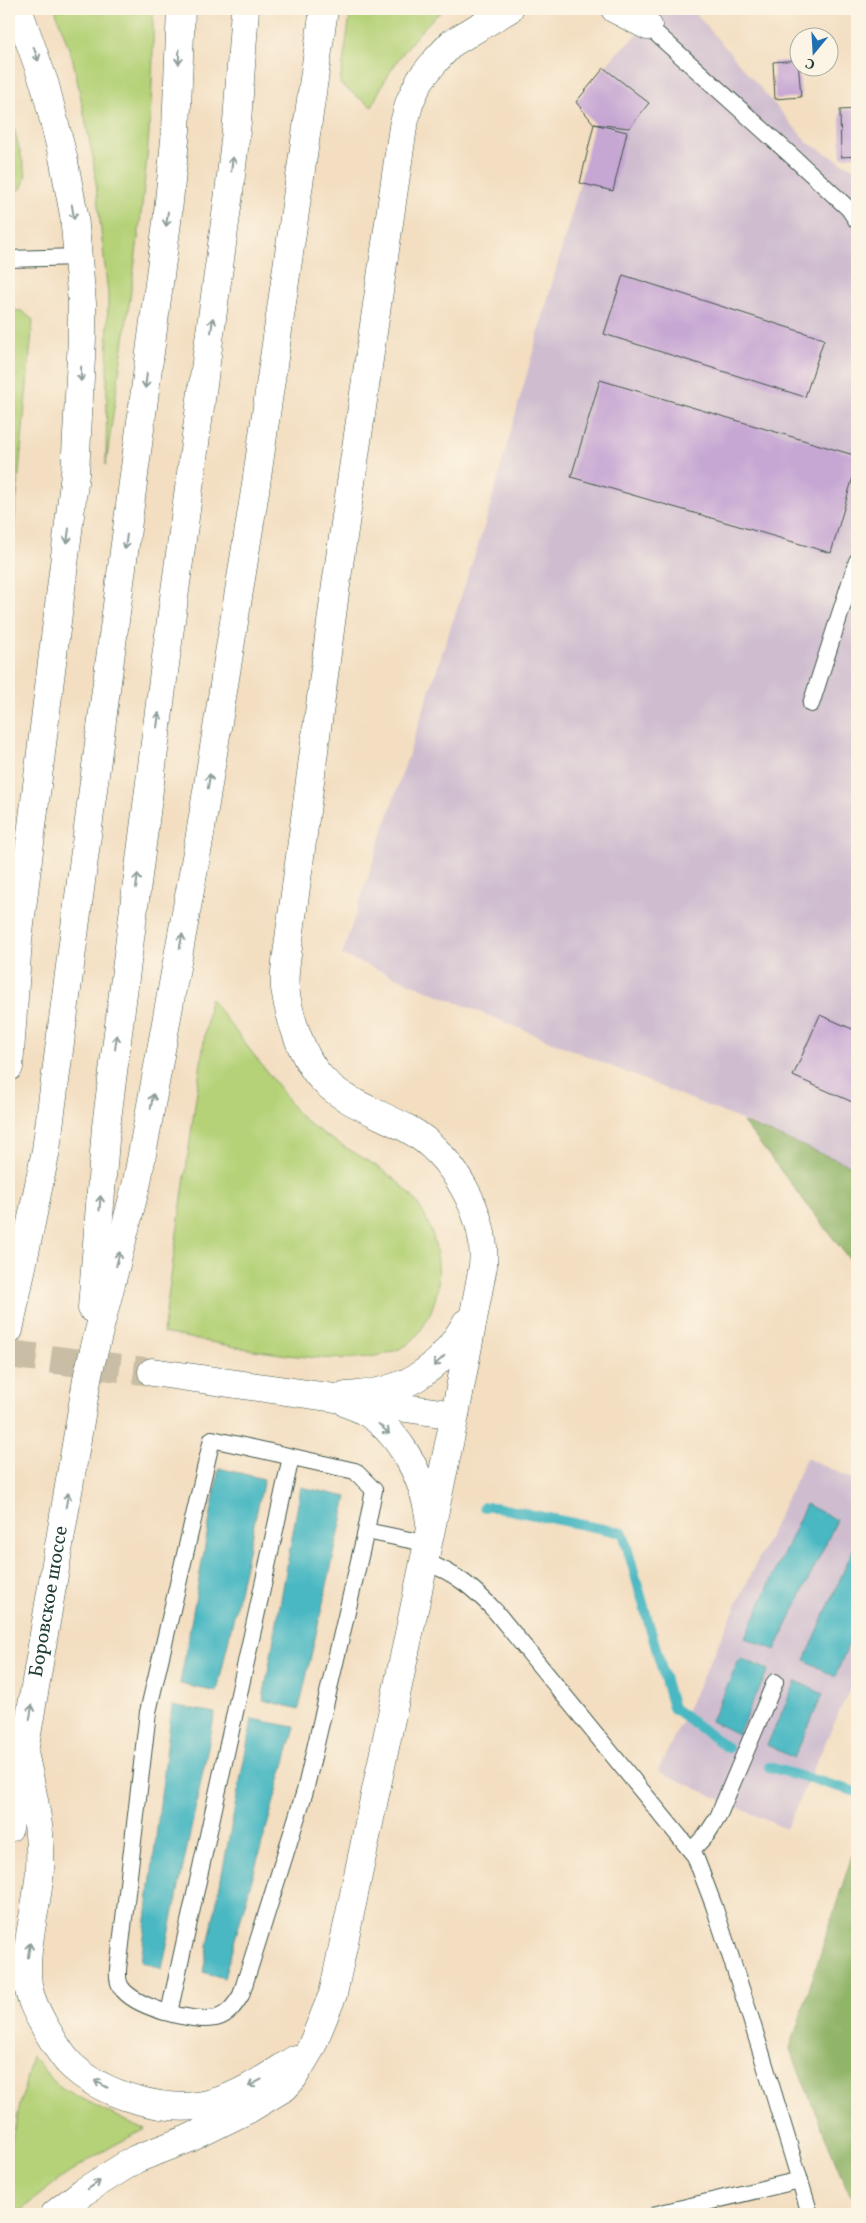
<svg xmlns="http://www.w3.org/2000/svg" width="866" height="2223" font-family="Vollkorn,serif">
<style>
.industrial{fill:#cfbdcf}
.green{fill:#b5d278;stroke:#6a8856}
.forest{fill:#90b468;stroke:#58784e}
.water{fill:#49b8c2;stroke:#347a7b}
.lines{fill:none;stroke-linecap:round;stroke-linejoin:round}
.stream{stroke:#49b8c2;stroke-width:10}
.building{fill:#c6a6d3}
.secondary-tunnel{stroke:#c9bea5;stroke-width:28;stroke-dasharray:28 14;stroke-linecap:butt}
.lane-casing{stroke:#3f5549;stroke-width:18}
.street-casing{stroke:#3f5549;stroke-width:29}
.secondary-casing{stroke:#3f5549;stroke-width:29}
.primary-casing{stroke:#3f5549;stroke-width:29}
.lane{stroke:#fff;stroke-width:16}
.street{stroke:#fff;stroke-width:28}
.secondary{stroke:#fff;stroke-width:28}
.primary{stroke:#fff;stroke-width:28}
.oneway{stroke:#8f9e9a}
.labels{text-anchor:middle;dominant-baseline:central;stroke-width:4;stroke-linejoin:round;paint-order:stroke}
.street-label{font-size:20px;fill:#1f3d34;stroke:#fcf5e5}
</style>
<rect width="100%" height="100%" fill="#fcf5e5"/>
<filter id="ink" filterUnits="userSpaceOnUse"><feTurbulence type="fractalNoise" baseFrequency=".02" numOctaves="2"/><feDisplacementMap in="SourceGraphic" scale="10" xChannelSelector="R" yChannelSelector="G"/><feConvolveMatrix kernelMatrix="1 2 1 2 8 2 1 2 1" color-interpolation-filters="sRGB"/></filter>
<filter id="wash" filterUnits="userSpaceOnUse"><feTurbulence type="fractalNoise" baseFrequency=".0096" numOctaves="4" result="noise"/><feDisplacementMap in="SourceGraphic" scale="20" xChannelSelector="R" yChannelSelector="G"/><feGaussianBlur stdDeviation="1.12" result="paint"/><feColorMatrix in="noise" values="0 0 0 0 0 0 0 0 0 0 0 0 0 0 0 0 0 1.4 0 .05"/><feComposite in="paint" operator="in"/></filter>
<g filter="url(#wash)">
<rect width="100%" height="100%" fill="#f3dec1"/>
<path class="industrial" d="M661 9H692L808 143 845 164 857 169V1168L342 955 485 524 580 183 594 124 576 102 604 68 618 52 648 26Z
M806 1458 857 1481V1673L786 1829 658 1771Z"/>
<path class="green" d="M55 9H153C156 161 126 315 106 465L108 294 93 158 73 60Z
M351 9H445C418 27 384 76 372 107L340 84Z
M9 110 26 174 22 188 9 196Z
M9 310 22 311 33 320 9 581Z
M210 998C232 1027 255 1056 277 1085 285 1094 291 1107 299 1115 332 1146 380 1160 410 1194 431 1217 441 1254 438 1285 436 1304 424 1332 408 1344 358 1378 221 1343 163 1333Z
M32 2056 58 2086 135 2126 146 2129C99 2151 56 2179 17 2214H9V2151Z"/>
<path class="forest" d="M743 1122 857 1168V1269Z
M857 1840V2202L848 2192 790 2049Z"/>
<path class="water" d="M219 1468 264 1479 217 1692 180 1684Z
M301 1487 347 1497 299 1709 263 1700Z
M806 1504 837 1520 775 1650 745 1638Z
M857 1540V1624L835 1677 805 1660Z
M740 1658 768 1670 738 1734 711 1721Z
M796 1681 823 1694 794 1758 767 1745Z
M172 1705 215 1713 162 1969 141 1961Z
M252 1719 295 1727 224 1978 203 1972Z"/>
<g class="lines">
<path class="stream" d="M484 1507H494L623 1533 673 1708 728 1748
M769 1767 857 1792"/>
</g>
<g id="blocks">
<path class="building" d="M798 60 801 97 775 99 773 62Z
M604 68 649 103 629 128 594 124 627 132 613 191 580 183 594 124 576 102Z
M857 109V156L841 157 840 110Z
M623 275 824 339 805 397 604 334Z
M600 380 857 456V463L831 553 571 477Z
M820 1015 857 1031V1104L793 1076Z"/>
</g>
</g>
<g filter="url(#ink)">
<use href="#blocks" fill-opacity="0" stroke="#3f5549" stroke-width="1"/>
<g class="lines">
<path class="secondary-tunnel" d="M9 1354 152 1372"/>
<g class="lane-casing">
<path id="lane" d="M648 26 793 157 849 209 857 221
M9 259 78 257
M811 704 857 561
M366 1531 374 1490 355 1471 212 1439 148 1712 120 1953C119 1963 115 1978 121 1987 133 2007 193 2023 216 2018 228 2015 235 2005 241 1995L305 1791 366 1531 429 1544
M425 1562C454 1572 475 1589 496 1612L695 1856 714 1906 751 2019 810 2214
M691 1851 707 1834 718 1817 775 1682
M169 2013 291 1457
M657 2214 800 2180"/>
</g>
<g class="street-casing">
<path id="street" d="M615 9 648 26
M346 1396C403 1393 438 1373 466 1323
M455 1415 483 1266C488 1216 452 1153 408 1129 379 1113 345 1103 322 1079 302 1058 289 1017 285 988 284 980 285 970 286 962L336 585 403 127 410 101 420 80 437 59 452 43 509 9"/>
</g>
<g class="secondary-casing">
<path id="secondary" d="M348 1404C395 1419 425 1477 430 1523
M24 1752C32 1791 42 1829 40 1868 38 1907 23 1947 28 1985 30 2000 38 2014 45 2027 52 2039 59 2052 68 2062 100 2095 167 2115 212 2103 242 2095 270 2075 296 2059
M55 2214 83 2192 136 2159 188 2139 247 2110 285 2087 293 2078 311 2048 333 1994 455 1415 152 1372"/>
</g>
<g class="primary-casing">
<g id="primary">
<path d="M9 1067 18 941 75 474 82 338V303L74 215 63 157 45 85 18 9"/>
<path d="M92 1308 106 1127 164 672 229 193 237 122 245 9"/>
<path d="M9 1330 46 1150 167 222 176 130 181 9"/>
<path id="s1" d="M9 1828 24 1752 88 1374 137 1182 199 841 255 491 324 9"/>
</g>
</g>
<use href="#lane" class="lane"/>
<use href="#street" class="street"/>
<use href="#secondary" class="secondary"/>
<use href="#primary" class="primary"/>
</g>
<defs><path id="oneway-shaft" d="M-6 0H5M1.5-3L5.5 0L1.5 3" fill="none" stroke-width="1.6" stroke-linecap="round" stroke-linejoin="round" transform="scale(1.25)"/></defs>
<g class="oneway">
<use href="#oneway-shaft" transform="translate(36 54) rotate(71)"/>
<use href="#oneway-shaft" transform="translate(179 57) rotate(93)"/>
<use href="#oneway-shaft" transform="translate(232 164) rotate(-84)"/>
<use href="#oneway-shaft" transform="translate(73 212) rotate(81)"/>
<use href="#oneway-shaft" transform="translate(167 219) rotate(97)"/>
<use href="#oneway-shaft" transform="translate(212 325) rotate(-83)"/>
<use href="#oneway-shaft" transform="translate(81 374) rotate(91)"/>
<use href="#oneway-shaft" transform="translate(146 381) rotate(97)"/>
<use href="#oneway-shaft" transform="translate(68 536) rotate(97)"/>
<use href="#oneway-shaft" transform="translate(126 542) rotate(97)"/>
<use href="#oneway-shaft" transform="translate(158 720) rotate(-83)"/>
<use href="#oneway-shaft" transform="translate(209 781) rotate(-81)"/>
<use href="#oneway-shaft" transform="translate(137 881) rotate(-83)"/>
<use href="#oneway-shaft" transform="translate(181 941) rotate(-80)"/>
<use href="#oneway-shaft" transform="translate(116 1042) rotate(-83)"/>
<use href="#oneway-shaft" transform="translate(152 1101) rotate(-80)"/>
<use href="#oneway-shaft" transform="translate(100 1203) rotate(-86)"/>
<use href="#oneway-shaft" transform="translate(118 1259) rotate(-76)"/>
<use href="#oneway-shaft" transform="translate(439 1361) rotate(137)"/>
<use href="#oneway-shaft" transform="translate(384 1429) rotate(43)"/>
<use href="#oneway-shaft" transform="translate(67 1500) rotate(-80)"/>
<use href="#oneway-shaft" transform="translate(31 1712) rotate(-80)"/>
<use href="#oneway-shaft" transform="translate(29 1950) rotate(-82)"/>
<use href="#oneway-shaft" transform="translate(255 2083) rotate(151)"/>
<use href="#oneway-shaft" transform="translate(101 2084) rotate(-152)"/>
<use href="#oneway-shaft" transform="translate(94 2185) rotate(-33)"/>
</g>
</g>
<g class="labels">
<g class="street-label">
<text stroke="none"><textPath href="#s1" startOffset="230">Боровское шоссе</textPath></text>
</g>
</g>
<rect width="866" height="2223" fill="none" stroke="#fcf5e5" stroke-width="30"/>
<g transform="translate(814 52) rotate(198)"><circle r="24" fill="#fcf5e5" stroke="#a4ab9e"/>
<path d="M0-4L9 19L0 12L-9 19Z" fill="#1f6fb2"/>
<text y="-8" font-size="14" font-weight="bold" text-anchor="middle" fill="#1f3d34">С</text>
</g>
</svg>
